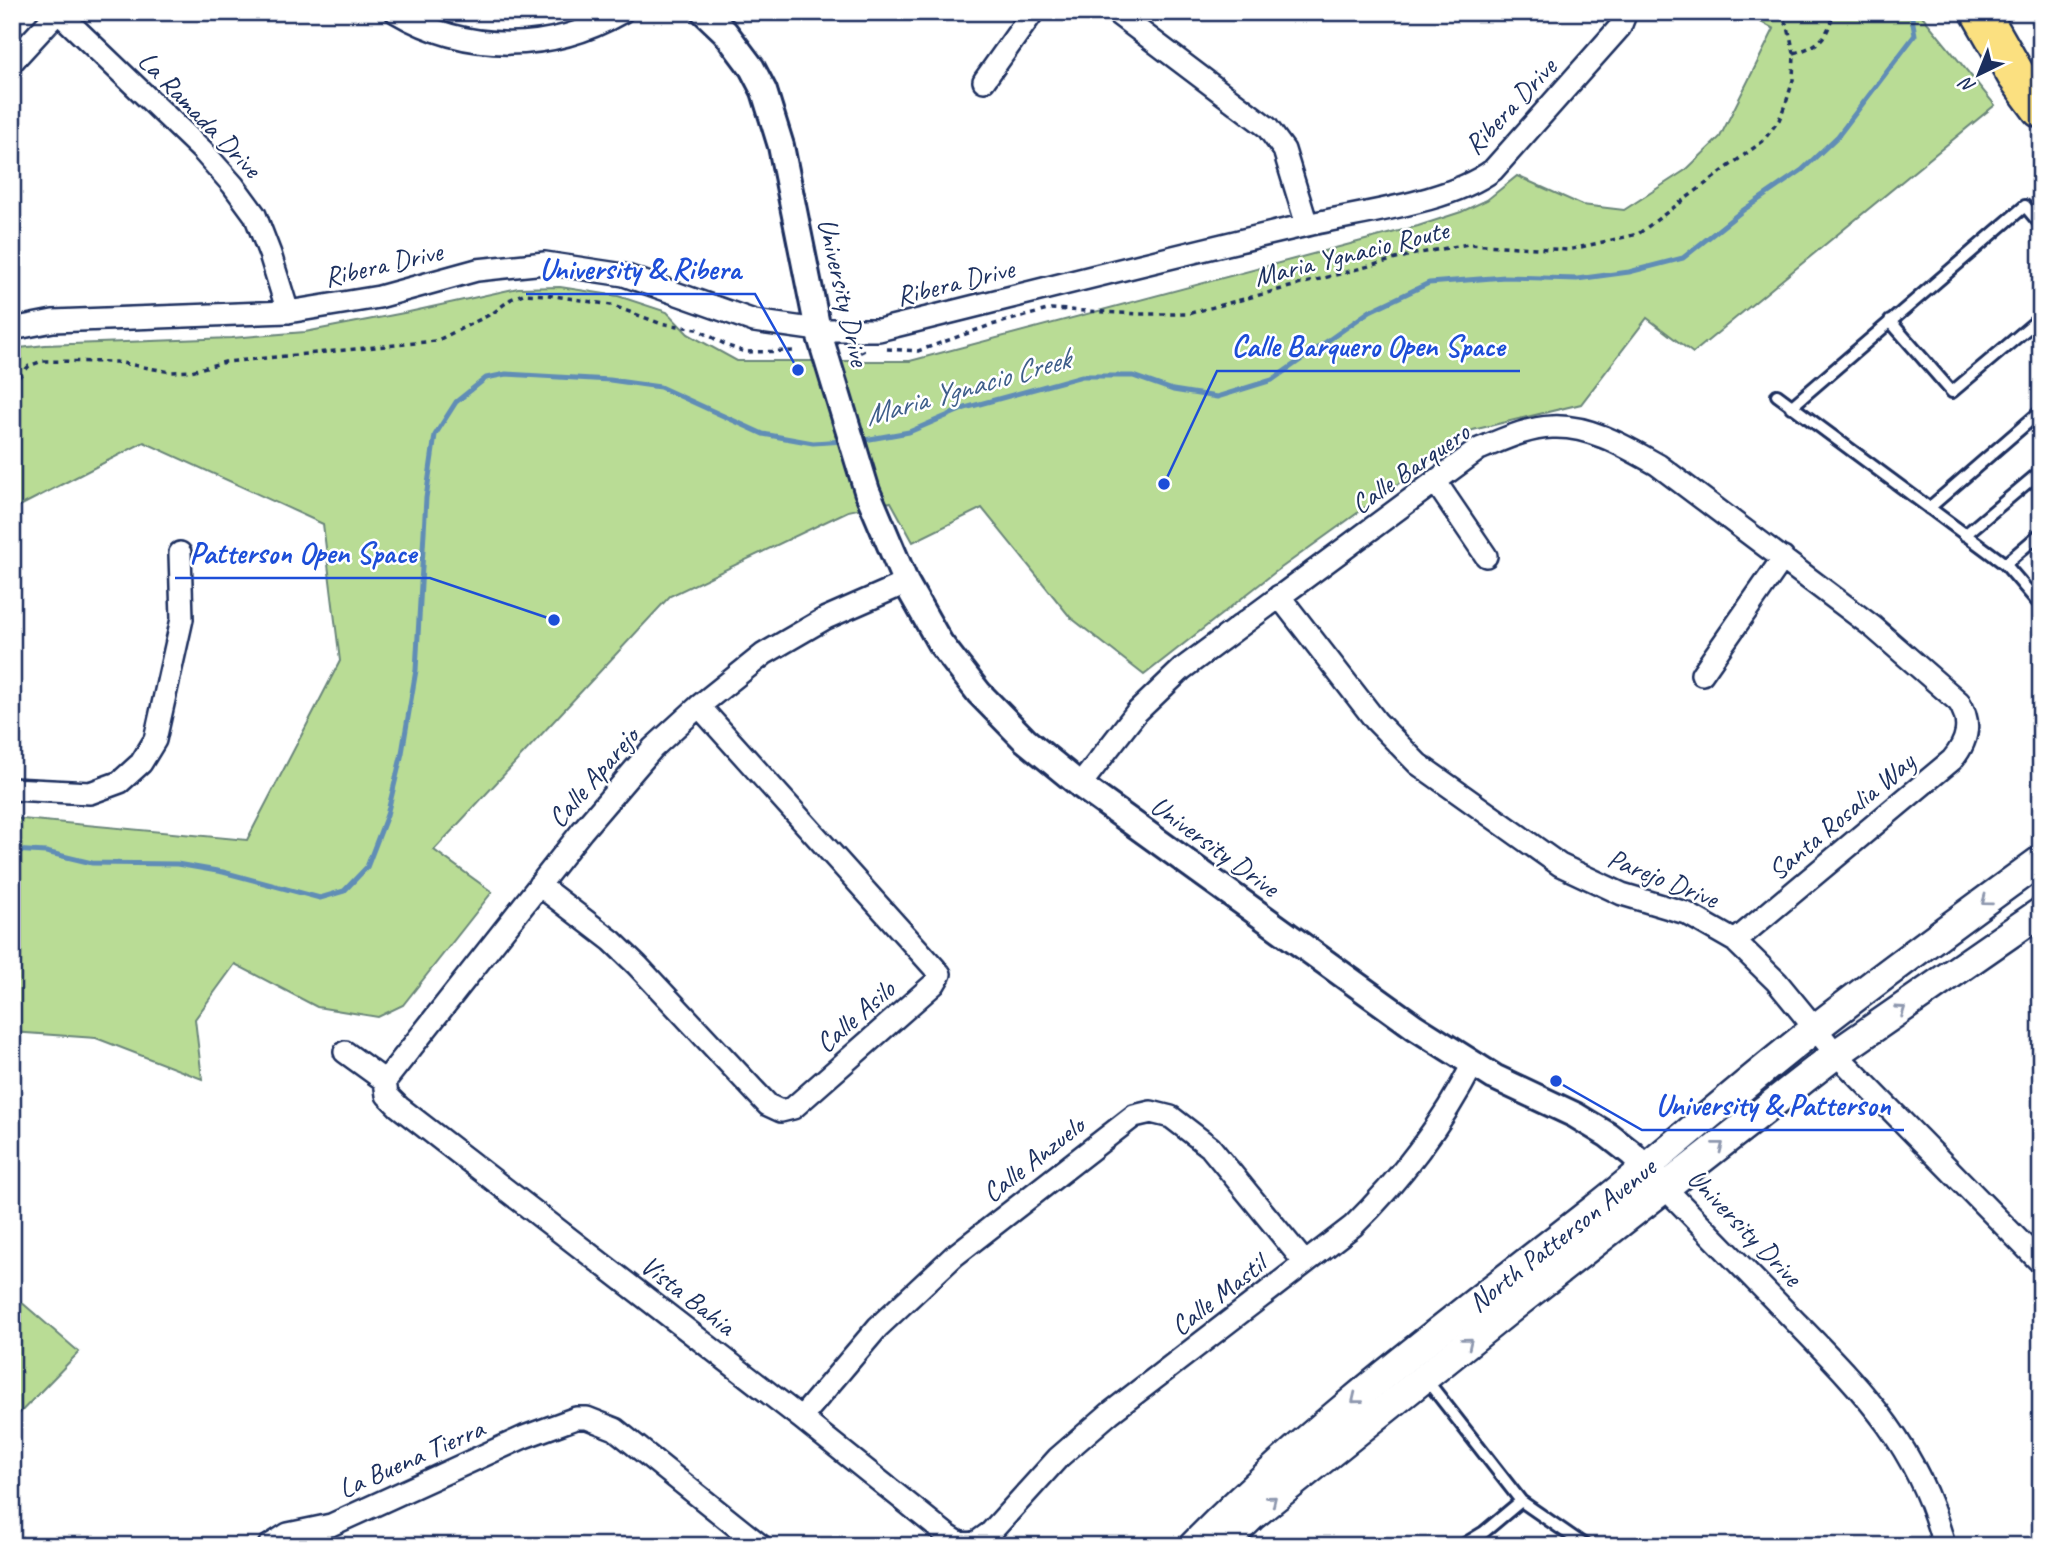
<svg xmlns="http://www.w3.org/2000/svg" width="2053" height="1558" font-family="Caveat,sans-serif">
<style>
.green{fill:#b9dc95;stroke:#6a867a;stroke-width:2}
.lines{fill:none;stroke-linecap:round;stroke-linejoin:round}
.stream{stroke:#618db6;stroke-width:5}
.service-casing{stroke:#1b2f5e;stroke-width:16}
.minor-casing{stroke:#1b2f5e;stroke-width:26}
.tertiary-casing{stroke:#1b2f5e;stroke-width:30}
.secondary-casing{stroke:#1b2f5e;stroke-width:33}
.motorway-casing{stroke:#1b2f5e;stroke-width:42}
.path{stroke:#1b2f5e;stroke-width:3.5;stroke-dasharray:5 5;stroke-linecap:butt}
.service{stroke:#fff;stroke-width:10}
.minor{stroke:#fff;stroke-width:21}
.tertiary{stroke:#fff;stroke-width:24}
.secondary{stroke:#fff;stroke-width:28}
.motorway{stroke:#fbe080;stroke-width:37}
.oneway{stroke:#8d97ae}
.labels{text-anchor:middle;dominant-baseline:central;stroke-width:5;stroke-linejoin:round;paint-order:stroke}
.street-label{font-size:28px;fill:#1b2f5e;stroke:#fff}
.water-label{font-size:30px;font-style:italic;fill:#3e5e8a;stroke:#fff}
.leader{fill:none;stroke:#1d4ed8;stroke-width:2.5}
.callout-dot{fill:#1d4ed8;stroke:#fff;stroke-width:2.5}
.callout-label{font-size:30px;text-anchor:middle;font-weight:bold;fill:#1d4ed8;stroke:#fff;stroke-width:5;stroke-linejoin:round;paint-order:stroke}
</style>
<rect width="100%" height="100%" fill="#fff"/>
<filter id="ink" filterUnits="userSpaceOnUse"><feTurbulence type="fractalNoise" baseFrequency=".0143" numOctaves="2"/><feDisplacementMap in="SourceGraphic" scale="14" xChannelSelector="R" yChannelSelector="G"/><feConvolveMatrix kernelMatrix="1 2 1 2 8 2 1 2 1" color-interpolation-filters="sRGB"/></filter>
<g filter="url(#ink)">
<path class="green" d="M1742 12H1919L1995 105 1693 353 1647 318 1581 404 1473 430 1274 573 1144 675 1070 617 982 508 913 542 891 502 848 511 670 596 434 850 492 892 403 1005 378 1017 317 1007 235 964 195 1019 202 1079 96 1038 12 1032V818L247 840 340 661 323 524 144 442 12 510V349L45 345 232 338 305 332 409 312 518 288 560 287 618 296 667 312 688 334 737 361H910L1418 226 1461 212 1487 200 1517 176 1582 205 1624 210 1687 169 1720 137 1774 29Z
M12 1294 79 1352 12 1421Z"/>
<g class="lines">
<path class="stream" d="M859 441 909 432 965 408 1082 376H1133L1173 390 1217 397 1272 380 1370 311 1429 283 1505 277 1577 279 1629 272 1683 258 1742 211 1802 170 1838 136 1915 35 1911 12
M12 850 46 852 92 863 177 864 223 872 320 898 344 891 367 867 387 815 402 753 416 670 426 498 435 435 456 402 486 378 506 374 610 380 660 387 763 434 813 443 845 441"/>
<g class="service-casing">
<path id="service" d="M1890 321 1952 392 2041 317
M1777 395 2005 564 2041 606
M1791 407 2025 206 2041 225
M1929 508 2041 411
M1965 535 2041 471
M2005 564 2041 533
M1425 1378 1521 1501 1586 1546
M1461 1546 1484 1532 1521 1501"/>
</g>
<g class="minor-casing">
<path id="minor" d="M58 12 202 150 233 185 255 215 270 254 288 312
M396 12C467 54 551 53 622 12
M1115 12 1267 127 1284 150 1307 225
M12 62 58 12
M984 81 1033 12
M12 329 53 321 288 312 379 297 477 270 545 263 624 275 754 321 818 330H879C1021 295 1164 258 1307 225 1362 212 1449 203 1493 170L1620 27 1626 12
M1435 481 1486 556
M1279 596 1376 721 1418 764 1560 865 1622 894 1686 913 1735 941 1777 982 1836 1054 2041 1263
M1702 674 1783 558
M1080 785 1136 713 1182 669 1479 449C1502 440 1526 428 1552 427 1590 425 1626 447 1658 465L1873 627 1959 702C1972 723 1968 741 1952 760L1735 941
M12 789 90 793 120 782 141 763 155 740 182 619 180 553
M539 885 612 941 637 965 768 1105 781 1111 793 1108 934 984 940 974 699 706
M345 1052 385 1081
M385 1081 387 1095 399 1107 801 1418 947 1535 958 1542 968 1544 977 1542 991 1532 1058 1458 1110 1413 1353 1226C1400 1180 1443 1123 1473 1064
M385 1081 582 831 653 748 699 706 764 654 826 618 906 583
M1665 1188C1706 1230 1747 1272 1788 1314 1860 1388 1918 1443 1944 1546
M801 1418 878 1327 954 1256 1134 1116 1151 1112 1171 1117 1210 1147 1305 1263
M269 1546 288 1534 331 1525 524 1437 576 1418H587L615 1429 761 1546"/>
</g>
<g class="tertiary-casing">
<path id="tertiary" d="M704 12 725 32 752 68 764 91 781 146 818 330 867 491 906 583 940 643 979 693 1025 740 1080 785 1415 1027 1494 1077 1575 1115 1608 1135 1631 1153 1658 1180"/>
</g>
<g class="secondary-casing">
<g id="secondary">
<path id="s1" d="M1193 1546C1316 1421 1459 1316 1596 1208 1671 1149 1742 1085 1817 1027 1890 970 1966 915 2041 860"/>
<path d="M1221 1546 1252 1516 1520 1301 1836 1054 2041 912"/>
</g>
</g>
<g class="motorway-casing">
<path id="motorway" d="M1980 12 2016 75 2041 109"/>
</g>
<path class="path" d="M1779 12 1788 27 1794 53
M887 349 918 351 988 326 1051 309 1138 314H1187L1415 254 1468 244 1568 250 1638 234 1763 141 1779 120 1787 100 1793 80 1794 53C1819 46 1828 38 1833 12
M851 357 865 350
M12 384 29 366 42 361 116 362 171 372 191 371 225 362 436 341 493 313 511 299 523 294 549 295 611 305 659 323 697 329 728 346 745 352 797 351"/>
<use href="#service" class="service"/>
<use href="#minor" class="minor"/>
<use href="#tertiary" class="tertiary"/>
<use href="#secondary" class="secondary"/>
<use href="#motorway" class="motorway"/>
</g>
<defs><path id="oneway-chevron" d="M-2-3.5L2.5 0L-2 3.5" fill="none" stroke-width="1.6" stroke-linecap="round" stroke-linejoin="round" transform="scale(1.75)"/></defs>
<g class="oneway">
<use href="#oneway-chevron" transform="translate(1986 901) rotate(143)"/>
<use href="#oneway-chevron" transform="translate(1901 1010) rotate(-35)"/>
<use href="#oneway-chevron" transform="translate(1719 1146) rotate(-38)"/>
<use href="#oneway-chevron" transform="translate(1468 1342) rotate(-39)"/>
<use href="#oneway-chevron" transform="translate(1356 1399) rotate(141)"/>
<use href="#oneway-chevron" transform="translate(1272 1500) rotate(-39)"/>
</g>
</g>
<g class="labels">
<g class="street-label">
<text transform="translate(1510 106) rotate(-47)">Ribera Drive</text>
<text transform="translate(200 114) rotate(46)">La Ramada Drive</text>
<text transform="translate(1351 253) rotate(-14)">Maria Ygnacio Route</text>
<text transform="translate(383 264) rotate(-13)">Ribera Drive</text>
<text transform="translate(955 282) rotate(-14)">Ribera Drive</text>
<text transform="translate(844 292) rotate(77)">University Drive</text>
<text transform="translate(1410 468) rotate(-35)">Calle Barquero</text>
<text transform="translate(593 777) rotate(-49)">Calle Aparejo</text>
<text transform="translate(1841 816) rotate(-40)">Santa Rosalia Way</text>
<text transform="translate(1215 846) rotate(36)">University Drive</text>
<text transform="translate(1663 878) rotate(22)">Parejo Drive</text>
<text transform="translate(855 1016) rotate(-41)">Calle Asilo</text>
<text transform="translate(1033 1159) rotate(-38)">Calle Anzuelo</text>
<text transform="translate(1745 1227) rotate(46)">University Drive</text>
<text stroke="none"><textPath href="#s1" startOffset="483">North Patterson Avenue</textPath></text>
<text transform="translate(688 1295) rotate(38)">Vista Bahia</text>
<text transform="translate(1218 1295) rotate(-38)">Calle Mastil</text>
<text transform="translate(411 1458) rotate(-24)">La Buena Tierra</text>
</g>
<g class="water-label">
<text transform="translate(967 387) rotate(-16)">Maria Ygnacio Creek</text>
</g>
</g>
<path class="leader" d="M798 370L755 294H526M1164 484L1217 371H1520M554 620L430 578H175M1556 1081L1642 1130H1904"/>
<g class="callout-dot">
<circle cx="798" cy="370" r="7"/>
<circle cx="1164" cy="484" r="7"/>
<circle cx="554" cy="620" r="7"/>
<circle cx="1556" cy="1081" r="7"/>
</g>
<g class="callout-label">
<text x="640" y="279">University &amp; Ribera</text>
<text x="1368" y="356">Calle Barquero Open Space</text>
<text x="303" y="563">Patterson Open Space</text>
<text x="1773" y="1115">University &amp; Patterson</text>
</g>
<rect width="2053" height="1558" fill="none" stroke="#fff" stroke-width="42"/>
<rect x="21" y="21" width="2011" height="1516" fill="none" stroke="#1b2f5e" stroke-width="2.5" filter="url(#ink)"/>
<g transform="translate(1979 74) rotate(223)" stroke="#ffffff" stroke-width="5" paint-order="stroke">
<path d="M0-5L12 26L0 18L-12 26Z" fill="#1b2f5e"/>
<text y="-10" font-size="19" font-weight="bold" text-anchor="middle" fill="#1b2f5e">N</text>
</g>
</svg>
